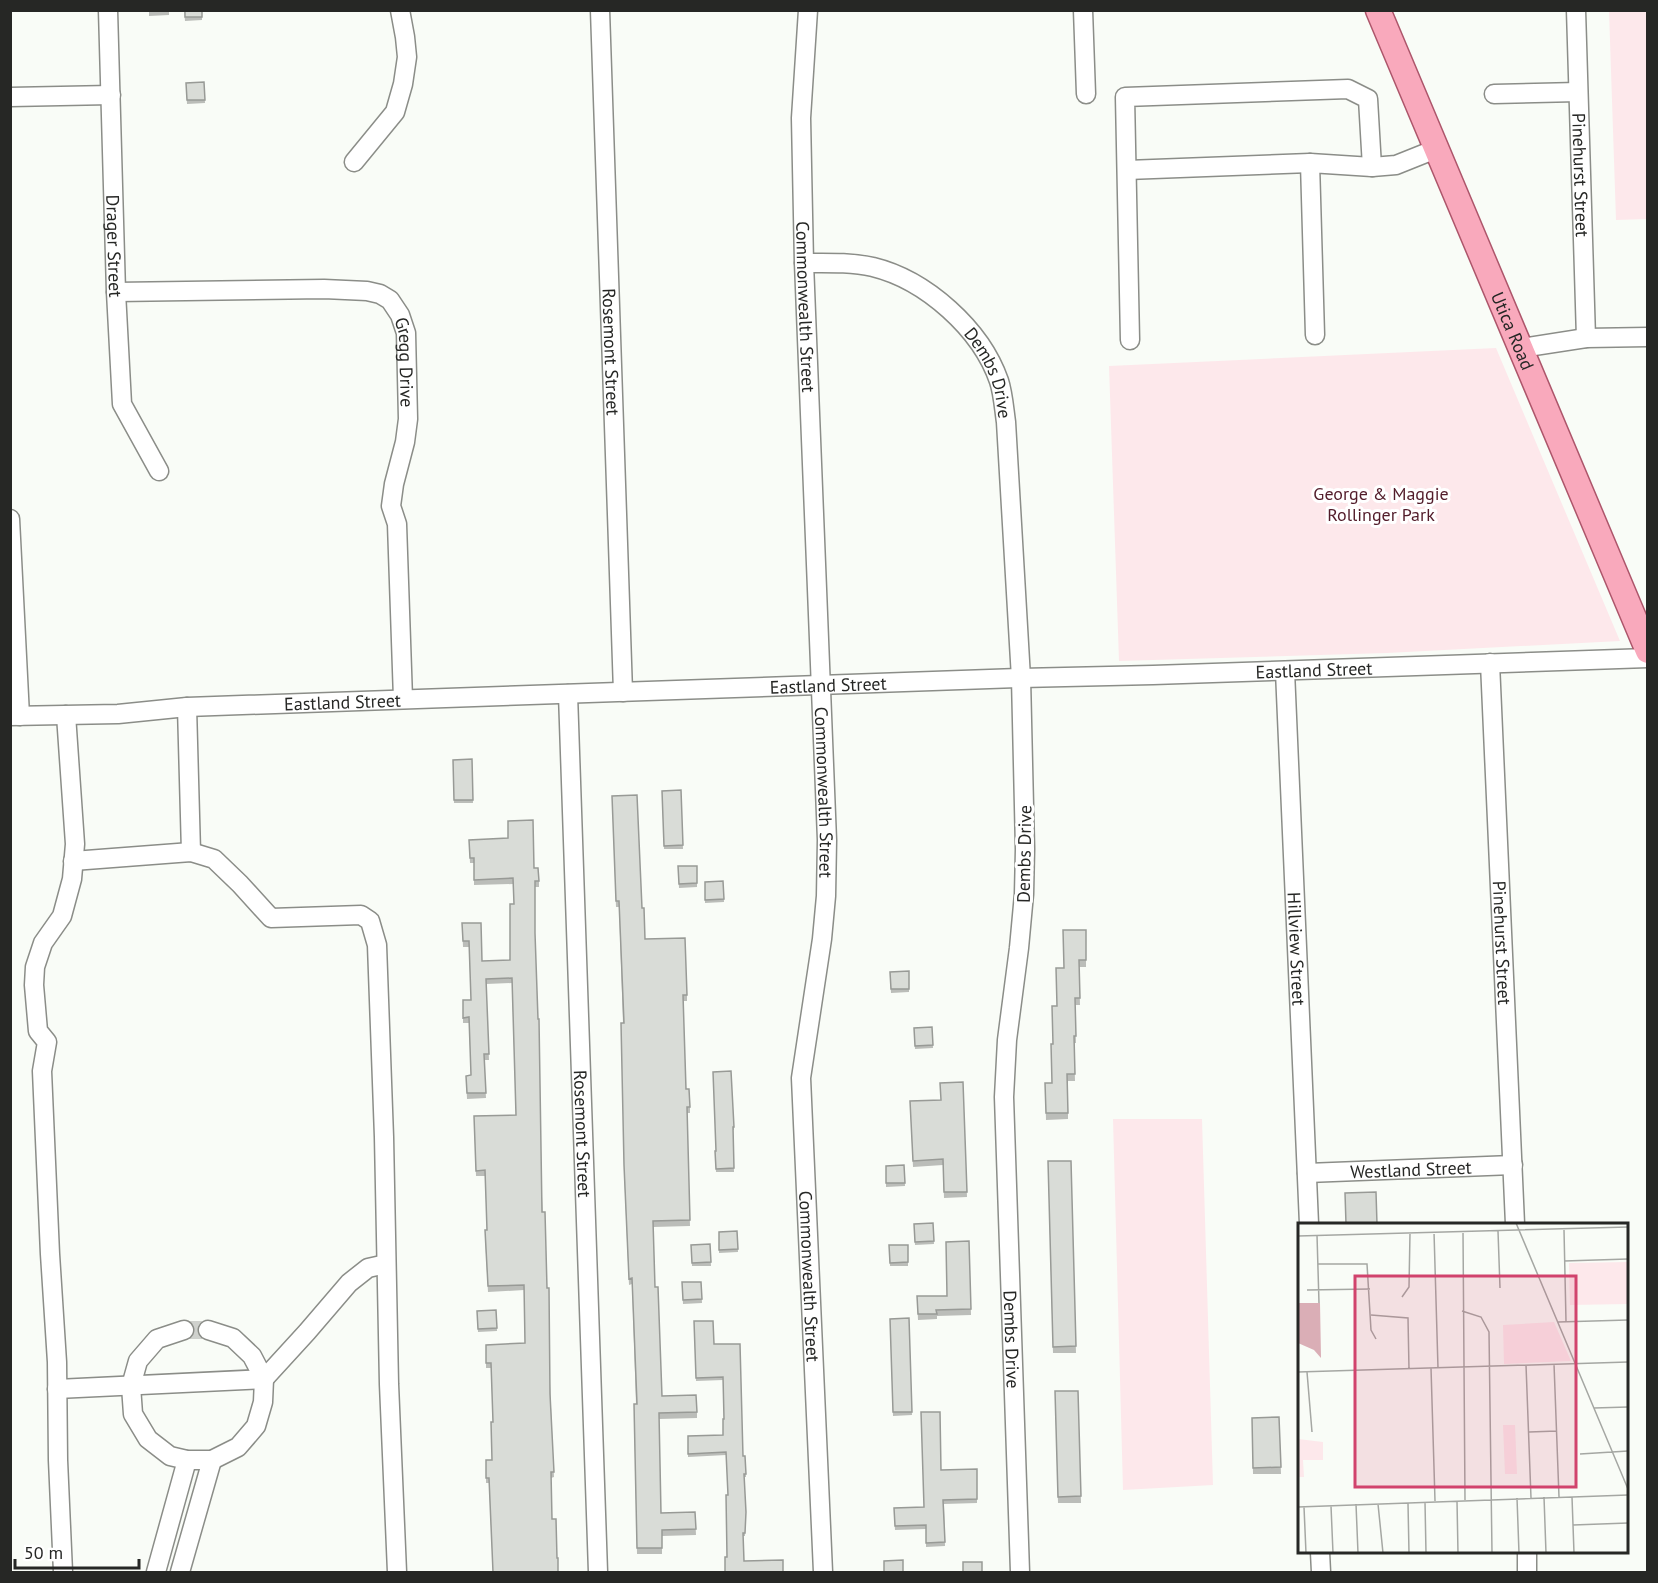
<svg xmlns="http://www.w3.org/2000/svg" width="1658" height="1583" font-family="'PT Sans',sans-serif">
<style>
.green{fill:#fde8eb}
.lines{fill:none;stroke-linecap:round;stroke-linejoin:round}
.minor-tunnel{stroke:#cfd1cd;stroke-width:18;stroke-dasharray:18 9;stroke-linecap:butt}
.minor-casing{stroke:#8b8d88;stroke-width:21}
.major-casing{stroke:#ad566b;stroke-width:27}
.minor{stroke:#fff;stroke-width:18}
.major{stroke:#f9a9bc;stroke-width:24}
.wall{fill:#bbbdb9}
.building{fill:#d9dcd7;stroke:#989a96;stroke-width:1.5}
.labels{text-anchor:middle;dominant-baseline:central;stroke-width:6;stroke-linejoin:round;paint-order:stroke}
.street-label{font-size:18px;fill:#262725;stroke:#fff}
.park-label{font-size:18px;fill:#521c2a;stroke:#fff}
.inset-road{fill:none;stroke:#a5a7a3;stroke-width:1.5}
.view{fill:#d1436d;fill-opacity:0.15;stroke:#d1436d;stroke-width:3}
.inset-edge{fill:none;stroke:#262725;stroke-width:3}
</style>
<rect width="100%" height="100%" fill="#f9fcf7"/>
<path class="green" d="M1609 11H1647V219L1616 220Z
M1496 348 1620 641 1387 653 1119 661 1109 366Z
M1113 1119H1202L1213 1485 1123 1490Z"/>
<g class="lines">
<path class="minor-tunnel" d="M184 1330H208"/>
<g class="minor-casing">
<g id="minor">
<path id="s1" d="M108 10 116 292 122 404 159 471"/>
<path id="s2" d="M600 10 623 692"/>
<path id="s3" d="M808 10 801 118 804 263 827 840 826 896 822 939 801 1078 823 1572"/>
<path d="M1083 10 1086 94"/>
<path id="s4" d="M1576 10 1586 338"/>
<path d="M1494 94 1578 92"/>
<path d="M10 97 111 95"/>
<path d="M354 162 395 112 403 84 407 57 405 37 400 10"/>
<path d="M1127 170 1310 163"/>
<path id="s5" d="M804 263C827 263 850 262 873 267 926 280 981 329 999 381 1003 393 1004 408 1006 422L1021 678 1025 849 1024 894 1019 948 1007 1040 1004 1097 1020 1572"/>
<path id="s6" d="M116 292 324 289 367 291 380 294 390 300 400 315 406 333 408 419 405 442 394 484 391 506 397 524 403 699"/>
<path d="M1315 335 1310 163 1372 167 1396 165 1436 149"/>
<path d="M1130 340 1125 97 1348 89 1368 99 1372 167"/>
<path d="M1521 348 1586 338 1648 337"/>
<path d="M10 519 20 716"/>
<path id="s7" d="M1490 663 1515 1224"/>
<path id="s8" d="M1285 671 1309 1224"/>
<path id="s9" d="M568 694 598 1572"/>
<path d="M187 707 191 852"/>
<path id="s10" d="M10 716 118 714 187 707 1021 678 1153 675 1648 658"/>
<path d="M73 861 191 852 214 859 240 884 271 918 361 915 370 921 377 945 384 1137 389 1384 397 1572"/>
<path id="s11" d="M1307 1173 1513 1165"/>
<path d="M184 1330 157 1339 138 1361 131 1386 133 1414 148 1439 170 1456 187 1460H212L238 1447 256 1426 263 1402 264 1379 252 1356 233 1338 208 1330"/>
<path d="M57 1389 264 1379 307 1332 349 1283 368 1268 386 1264"/>
<path d="M1320 1552 1321 1572"/>
<path d="M1527 1552V1572"/>
<path d="M63 1572 58 1460 57 1362 50 1254 42 1071 47 1042 38 1031 34 985 35 967 43 943 62 916 72 879 75 844 66 715"/>
<path d="M156 1572 187 1460"/>
<path d="M180 1572 212 1460"/>
</g>
</g>
<g class="major-casing">
<g id="major">
<path id="s12" d="M1378 10 1648 651"/>
</g>
</g>
<use href="#minor" class="minor"/>
<use href="#major" class="major"/>
</g>
<path class="wall" d="M149 10H169V15L149 16Z
M184 10H202V20L185 21Z
M204 82 205 103 187 104 186 83Z
M472 759 473 803H454L453 760Z
M681 790 683 849H664L662 791Z
M612 796 642 908 645 939 687 995V1001H683L686 1089 690 1107V1113H687L690 1226 653 1227 655 1287 662 1396 697 1412V1418L659 1419 661 1513 695 1512 696 1535 662 1536V1554H637L634 1410 636 1404 632 1284 629 1285 624 1171 623 1023 619 907H616Z
M469 840 534 868 539 881V887H535V933L541 1173 554 1477 551 1478 493 1572 489 1483H486V1466L492 1460 493 1422 491 1368H486V1345L525 1343 524 1290 488 1292 485 1236 487 1230 485 1176H476L474 1116 516 1115 512 983 486 984 489 1060H484L486 1098 467 1099 466 1076 471 1075 469 1023H463V1000H471L469 947H463L462 923 482 961 510 960 514 904 513 884 474 885V863H470Z
M678 866H697V887L679 888Z
M723 881 724 902 705 903V882Z
M1086 930V967H1079L1080 1005H1075L1076 1043H1074L1075 1081H1068V1119L1046 1120 1045 1083H1052L1053 1044 1057 1006 1064 968Z
M909 971V992L891 993 890 972Z
M932 1027 933 1048 915 1049 914 1028Z
M731 1071 734 1130H733L734 1172H716L715 1151H716Z
M963 1082 967 1197 944 1198 943 1165 913 1167 910 1101 941 1100Z
M1048 1161H1071L1076 1353H1053Z
M904 1165 905 1186 886 1187V1166Z
M933 1223 934 1244 915 1245 914 1224Z
M737 1231 738 1252 719 1253V1232Z
M969 1241 971 1315 937 1316V1319L918 1320 917 1296H947Z
M710 1244 711 1266H692L691 1245Z
M889 1245H908V1266H890Z
M682 1282H701L702 1303 683 1304Z
M496 1310 497 1331 478 1332 477 1311Z
M909 1318 912 1415 893 1416 890 1319Z
M694 1321 714 1344 743 1456 746 1474V1477H744L746 1515 745 1536H743L744 1561 783 1572 727 1557 728 1495 726 1455 688 1457V1439L723 1435 724 1419 723 1380 696 1381Z
M1055 1391H1078L1081 1503H1058Z
M1279 1417 1281 1474H1253L1252 1418Z
M977 1469V1503L944 1504 945 1546 926 1547V1529L895 1530 894 1508 924 1507 941 1470Z"/>
<path class="building" d="M185 10H202V17H185Z
M204 82 205 100H187L186 83Z
M472 759 473 800H454L453 760Z
M681 790 683 845 664 846 662 791Z
M637 795 642 908H644L645 939 685 938 687 995H683L686 1089H689L690 1107H687L690 1220 653 1221 655 1287H658L662 1396 696 1395 697 1412 659 1413 661 1513 695 1512 696 1529 662 1530V1548H637L634 1404H637L632 1278 629 1279 624 1165 621 1023H624L619 901H616L612 796Z
M533 820 534 868H538L539 881H535V933L538 1019H539L542 1212H545L547 1288H549L550 1394 554 1472H551L552 1519H556L557 1558H558V1572H493L489 1478H486V1460H492L491 1422H493L491 1363H486V1345L525 1343 524 1285 488 1286 485 1230H487L485 1170 476 1171 474 1116 516 1115 512 978 486 979 489 1054H484L486 1093H467L466 1076 471 1075 469 1017 463 1018V1000H471L469 941H463L462 923H481L482 961 510 960V904H514L513 878 474 880V858H470L469 840 508 838V821Z
M678 866H697V883L679 884Z
M723 881 724 899 705 900V882Z
M1063 930H1086V960H1079L1080 998H1075L1076 1036H1074L1075 1074H1067L1068 1113H1046L1045 1083H1052L1051 1044H1053L1052 1006H1057L1056 968H1064Z
M909 971V989H891L890 972Z
M932 1027 933 1045 915 1046 914 1028Z
M731 1071 734 1127H733L734 1168 716 1169 715 1151H716L713 1072Z
M963 1082 967 1192H944L943 1159 913 1161 910 1101 941 1100 940 1083Z
M1048 1161H1071L1076 1346 1053 1347Z
M904 1165 905 1183H886V1166Z
M1376 1192 1377 1224H1346L1345 1193Z
M933 1223 934 1241 915 1242 914 1224Z
M737 1231 738 1249 719 1250V1232Z
M969 1241 971 1309 936 1310 937 1314H918L917 1296H947L946 1242Z
M710 1244 711 1262 692 1263 691 1245Z
M889 1245H908V1262L890 1263Z
M682 1282H701L702 1299 683 1300Z
M496 1310 497 1328 478 1329 477 1311Z
M909 1318 912 1412H893L890 1319Z
M694 1321H713L714 1344H740L743 1456H745L746 1474H744L746 1512 745 1533H743L744 1561 783 1560V1572H725V1557H727L726 1495H728L726 1452 688 1454V1436L723 1435V1419H724L723 1377 696 1378Z
M1055 1391H1078L1081 1496 1058 1497Z
M921 1412H940L941 1470 977 1469V1499L943 1500 945 1542 926 1543V1525L895 1526 894 1508 924 1507Z
M1279 1417 1281 1467 1253 1468 1252 1418Z
M903 1560V1572H884V1561Z
M963 1562H982V1572H963Z"/>
<g class="labels">
<g class="street-label">
<text stroke="none"><textPath href="#s4" startOffset="165">Pinehurst Street</textPath></text>
<text stroke="none"><textPath href="#s1" startOffset="236">Drager Street</textPath></text>
<text stroke="none"><textPath href="#s3" startOffset="297">Commonwealth Street</textPath></text>
<text stroke="none"><textPath href="#s12" startOffset="348">Utica Road</textPath></text>
<text stroke="none"><textPath href="#s2" startOffset="342">Rosemont Street</textPath></text>
<text stroke="none"><textPath href="#s6" startOffset="342">Gregg Drive</textPath></text>
<text stroke="none"><textPath href="#s5" startOffset="234">Dembs Drive</textPath></text>
<text stroke="none"><textPath href="#s10" startOffset="1305">Eastland Street</textPath></text>
<text stroke="none"><textPath href="#s10" startOffset="819">Eastland Street</textPath></text>
<text stroke="none"><textPath href="#s10" startOffset="333">Eastland Street</textPath></text>
<text stroke="none"><textPath href="#s3" startOffset="783">Commonwealth Street</textPath></text>
<text transform="translate(1024 854) rotate(-89)">Dembs Drive</text>
<text stroke="none"><textPath href="#s7" startOffset="280">Pinehurst Street</textPath></text>
<text stroke="none"><textPath href="#s8" startOffset="278">Hillview Street</textPath></text>
<text stroke="none"><textPath href="#s9" startOffset="440">Rosemont Street</textPath></text>
<text stroke="none"><textPath href="#s11" startOffset="104">Westland Street</textPath></text>
<text stroke="none"><textPath href="#s3" startOffset="1269">Commonwealth Street</textPath></text>
<text stroke="none"><textPath href="#s5" startOffset="1206">Dembs Drive</textPath></text>
</g>
<g class="park-label">
<text x="1381" y="493">George &amp; Maggie<tspan x="1381" dy="21">Rollinger Park</tspan></text>
</g>
</g>
<g transform="translate(1298 1223)">
<rect width="330" height="330" fill="#f9fcf7"/>
<path d="M330 39V81L272 82 271 40ZM256 99 273 138 206 141 205 102ZM205 202H217L219 251H207ZM0 216 25 219V237H5L6 254H0Z" fill="#fde8eb"/>
<path d="M0 80H22L23 135 16 127 0 120Z" fill="#daaeb6"/>
<path class="inset-road" d="M218 0 330 266M266 7 268 98M165 8 167 277M200 8 202 65M136 9 140 145M19 12 21 80M0 13 330 4M266 38 330 36M20 41H69L73 107 78 116M9 67 72 66M104 74 111 64 112 10M164 88 183 94 191 109 194 330M73 92 110 95 111 146M260 99 330 97M256 141 261 274M228 142 233 275M133 145 137 278M0 149 330 139M9 149 14 209M296 185 330 184M231 209 259 208M282 231 330 228M246 274 248 330M274 274 276 330M219 275 221 330M159 278 160 330M127 279 128 330M110 280 111 330M58 281 60 330M80 281 85 330M33 283 35 330M0 284 330 272M6 284 8 330M275 302 330 300"/>
<path class="view" d="M57 53H278V264H57Z"/>
<rect width="330" height="330" class="inset-edge"/>
</g>
<rect width="1658" height="1583" fill="none" stroke="#262725" stroke-width="24"/>
<path d="M15 1559v9h124v-9" fill="none" stroke="#262725" stroke-width="3"/>
<text x="24" y="1559" font-size="18" fill="#262725" stroke="#ffffff" stroke-width="4.5" paint-order="stroke">50 m</text>
</svg>
